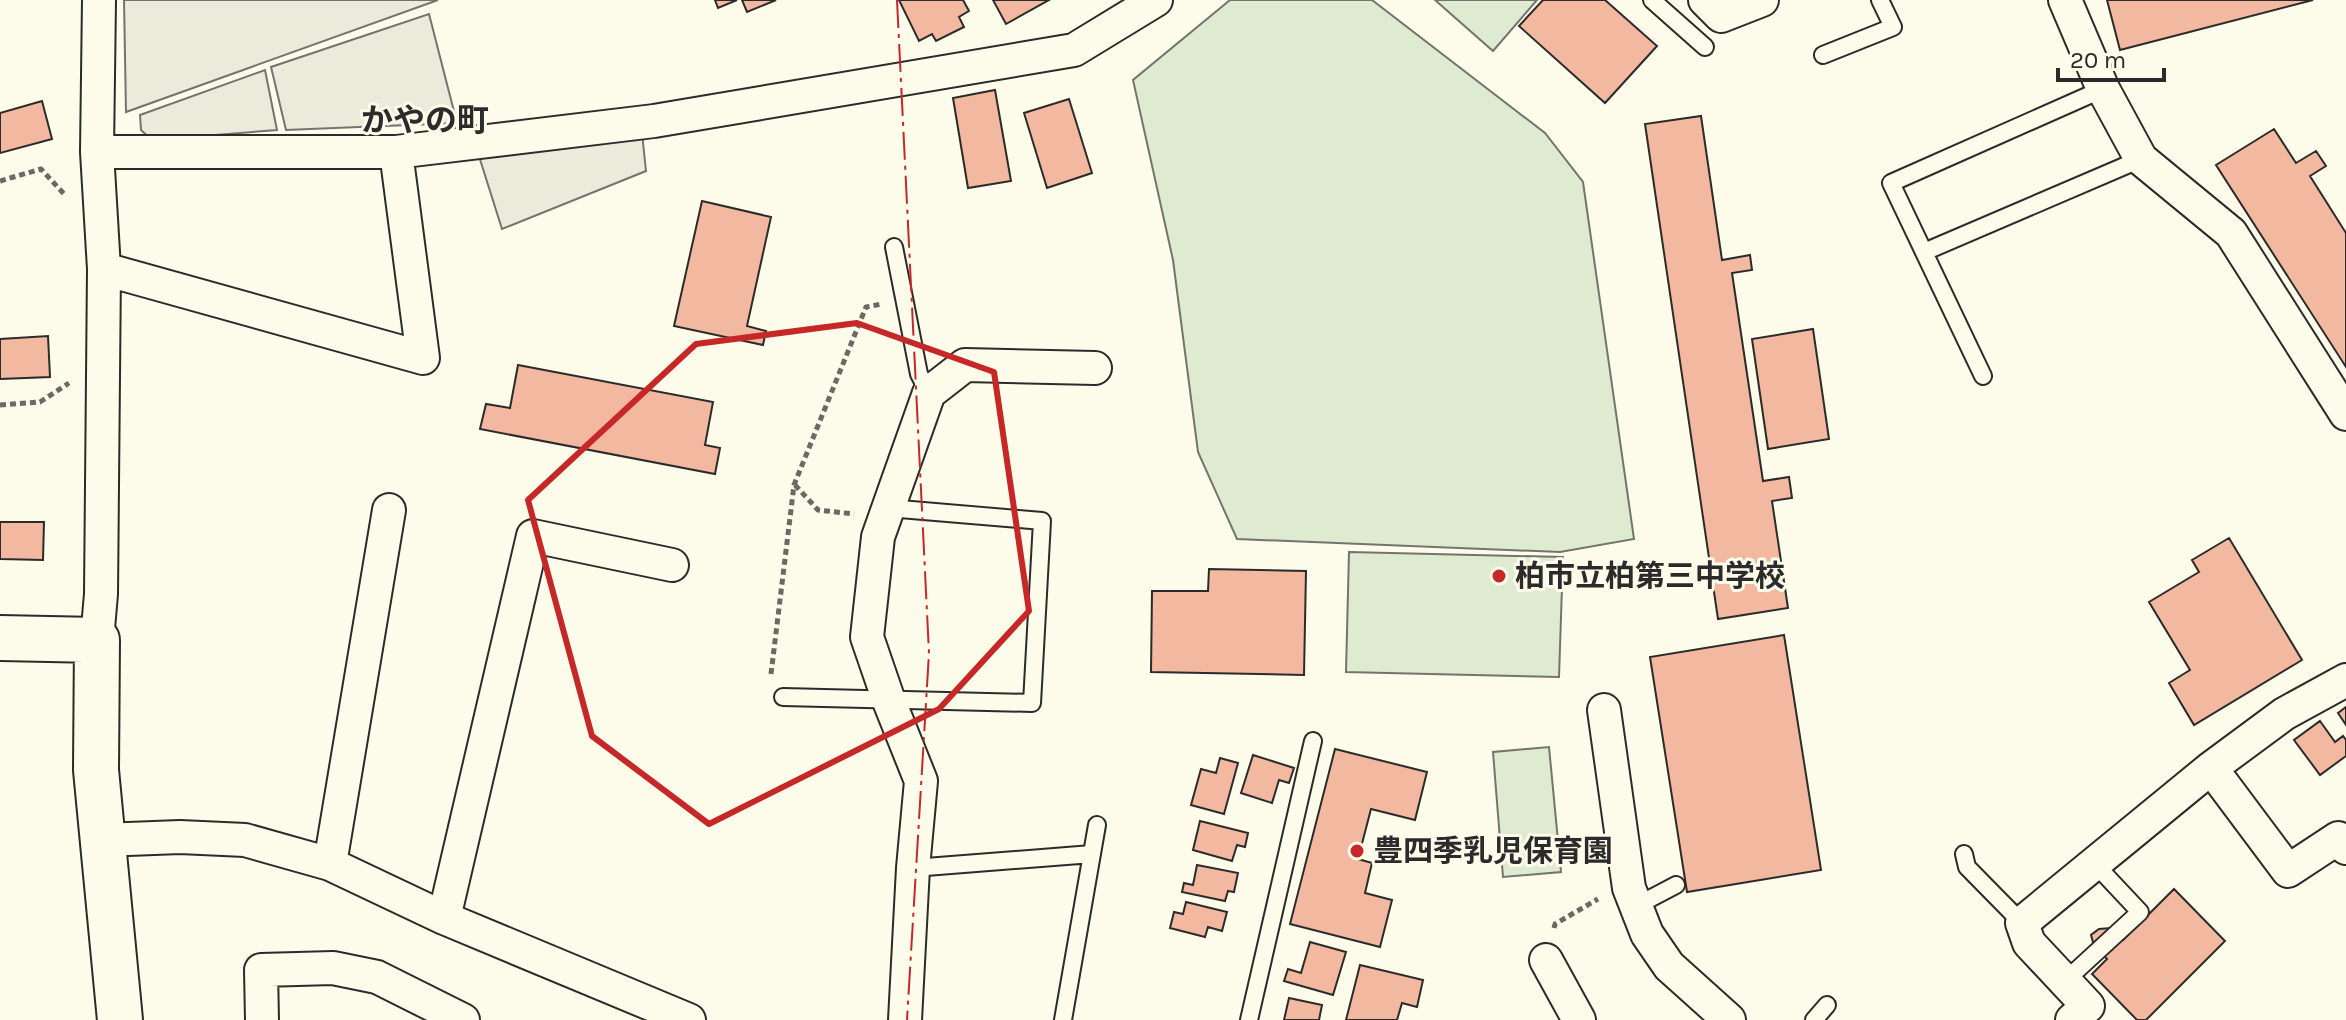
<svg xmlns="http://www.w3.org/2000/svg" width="2346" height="1020" font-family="Karla,'Noto Sans JP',sans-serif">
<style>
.green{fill:#deebd1;stroke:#74746e;stroke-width:2}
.parking{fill:#eceadb;stroke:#74746e;stroke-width:2}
.building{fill:#f2b8a0;stroke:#2b2b2b;stroke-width:2}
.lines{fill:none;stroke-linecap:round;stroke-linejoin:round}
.lane-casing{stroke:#2b2b2b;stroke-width:20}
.street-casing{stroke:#2b2b2b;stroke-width:36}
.secondary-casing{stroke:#2b2b2b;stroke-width:48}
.path{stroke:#6a6964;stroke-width:5;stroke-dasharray:6 4;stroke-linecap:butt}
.lane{stroke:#fdfbea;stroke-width:16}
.street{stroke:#fdfbea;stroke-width:32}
.secondary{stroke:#fdfbea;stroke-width:44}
.power{stroke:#c62828;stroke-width:2;stroke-dasharray:28 6 4 6;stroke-linecap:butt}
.marked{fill:none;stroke:#c62828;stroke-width:6;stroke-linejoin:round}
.poi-dot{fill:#c62828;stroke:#fdfbea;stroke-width:3}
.labels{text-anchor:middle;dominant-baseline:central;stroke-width:6;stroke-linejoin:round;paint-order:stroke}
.poi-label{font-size:30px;font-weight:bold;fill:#2b2b2b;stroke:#fdfbea;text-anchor:start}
.neighbourhood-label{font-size:32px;font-weight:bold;fill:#2b2b2b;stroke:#fdfbea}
</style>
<rect width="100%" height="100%" fill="#fdfbea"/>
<path class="green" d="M1230 0H1372L1545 133 1583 182 1634 539 1560 552 1237 539 1198 452 1173 260 1133 80Z
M1435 0H1537L1493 51Z
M1349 552 1563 557 1559 677 1346 672Z
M1549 747 1561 872 1503 877 1493 752Z"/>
<path class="parking" d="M124 0H438L126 112Z
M429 14 457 123 286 130 271 67Z
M265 70 277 130 152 140 141 130 140 115Z
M642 133 646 171 502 229 478 153Z"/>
<path class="building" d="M715 0H737L718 8Z
M742 0H776L747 12Z
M899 0H963L969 11 959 17 964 27 936 41 932 34 919 41Z
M993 0H1049L1006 24Z
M1543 0H1605L1657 46 1605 103 1519 26Z
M2107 0H2313L2120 50Z
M995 90 1011 181 968 188 953 98Z
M1069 99 1092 173 1047 188 1024 113Z
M42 101 52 139 0 153V113Z
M1701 116 1722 260 1750 255 1752 270 1732 273 1763 481 1789 477 1792 498 1772 501 1788 608 1718 619 1645 124Z
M2274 129 2296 163 2316 151 2326 166 2310 176 2346 233V367L2216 165Z
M702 201 771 217 747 326 766 331 763 345 674 326Z
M1813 329 1829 439 1768 449 1752 339Z
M48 336 50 377 0 379V339Z
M518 365 713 402 705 445 720 448 715 474 480 429 486 404 510 408Z
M0 522H44L43 560 0 559Z
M2229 538 2302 660 2194 725 2169 683 2190 670 2149 602 2199 572 2192 560Z
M1209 569 1306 571 1304 675 1151 672 1152 591H1208Z
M1784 635 1821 870 1687 892 1650 657Z
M2346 707V725L2338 713Z
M2320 721 2335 742 2343 736 2346 740V756L2320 775 2294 740Z
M1335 749 1427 772 1415 820 1371 809 1358 859 1372 863 1365 893 1392 900 1380 947 1290 924Z
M1253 755 1294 768 1289 783 1279 780 1272 803 1241 793Z
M1220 758 1238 763 1224 814 1191 805 1201 769 1216 773Z
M1200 821 1248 833 1245 847 1237 845 1232 861 1193 850Z
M1197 865 1238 873 1234 892 1228 891 1225 901 1182 892 1184 883 1193 885Z
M2174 889 2225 941 2146 1020H2137L2092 974 2107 959 2094 946 2091 935 2099 929 2111 928 2123 940Z
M1186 902 1227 912 1222 931 1208 927 1205 937 1170 928 1174 912 1183 914Z
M1310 942 1346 952 1333 995 1284 981 1288 969 1301 973Z
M1360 965 1423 980 1417 1007 1402 1003 1397 1020H1346Z
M1289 998 1322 1005 1319 1020H1284Z"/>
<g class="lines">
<g class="lane-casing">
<path id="lane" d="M1652 0 1705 47
M1823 55 1893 27 1880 0
M894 247 919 374 929 393
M1924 252 2141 159
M1983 376 1891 183 2103 89
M783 697 1032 703 1042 521 888 508
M1964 854 1967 867 2022 923
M913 868 1092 854
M1636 906 1676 885
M2065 981 2140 912 2094 863
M1063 1020 1097 825
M1249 1020 1313 741
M1814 1020 1827 1005"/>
</g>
<g class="street-casing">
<path id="street" d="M1705 0 1721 16 1762 0
M2065 0 2103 89 2141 159 2231 233 2346 414
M97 152H396L654 121 1074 50 1156 0
M104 269 423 358 396 152
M97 640 101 594 104 269 97 152 99 0
M1604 710 1629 888 1647 934 1669 966 1729 1020
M2211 768 2288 871 2338 838 2346 848
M102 840 180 837 245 840 330 864 444 918 689 1020
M330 864 389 510
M444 918 533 536 672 565
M1546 960 1579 1020
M262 1020 261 970 333 968 377 977 463 1020
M905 1020 913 868 921 781 889 701 867 637 878 537 929 393 965 365 1095 368
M2072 1020 2088 1006 2029 943 2022 923 2211 768 2284 714 2346 680"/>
</g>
<g class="secondary-casing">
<path id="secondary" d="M0 638 97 640 96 770 120 1020"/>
</g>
<path class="path" d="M0 181 41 169 65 195
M0 405 40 402 69 383
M795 485 818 510 854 514
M771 674 794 485 866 307 882 304
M1554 928 1555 924 1598 899"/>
<use href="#lane" class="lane"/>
<use href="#street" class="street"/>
<use href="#secondary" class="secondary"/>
<path class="power" d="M897 0 929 653 907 1020"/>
</g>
<path class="marked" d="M857 323 994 372 1029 611 939 709 709 824 592 736 528 500 696 344Z"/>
<g class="poi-dot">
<circle cx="1499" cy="576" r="8"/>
<circle cx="1357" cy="851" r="8"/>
</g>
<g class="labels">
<g class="poi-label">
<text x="1515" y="576">柏市立柏第三中学校</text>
<text x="1373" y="851">豊四季乳児保育園</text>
</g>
<g class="neighbourhood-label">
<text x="425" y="120">かやの町</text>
</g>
</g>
<path d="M2058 68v12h106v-12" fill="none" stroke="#2b2b2b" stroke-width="4"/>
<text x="2070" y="68" font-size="24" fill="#2b2b2b" stroke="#fdfbea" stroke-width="6" paint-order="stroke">20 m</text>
</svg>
